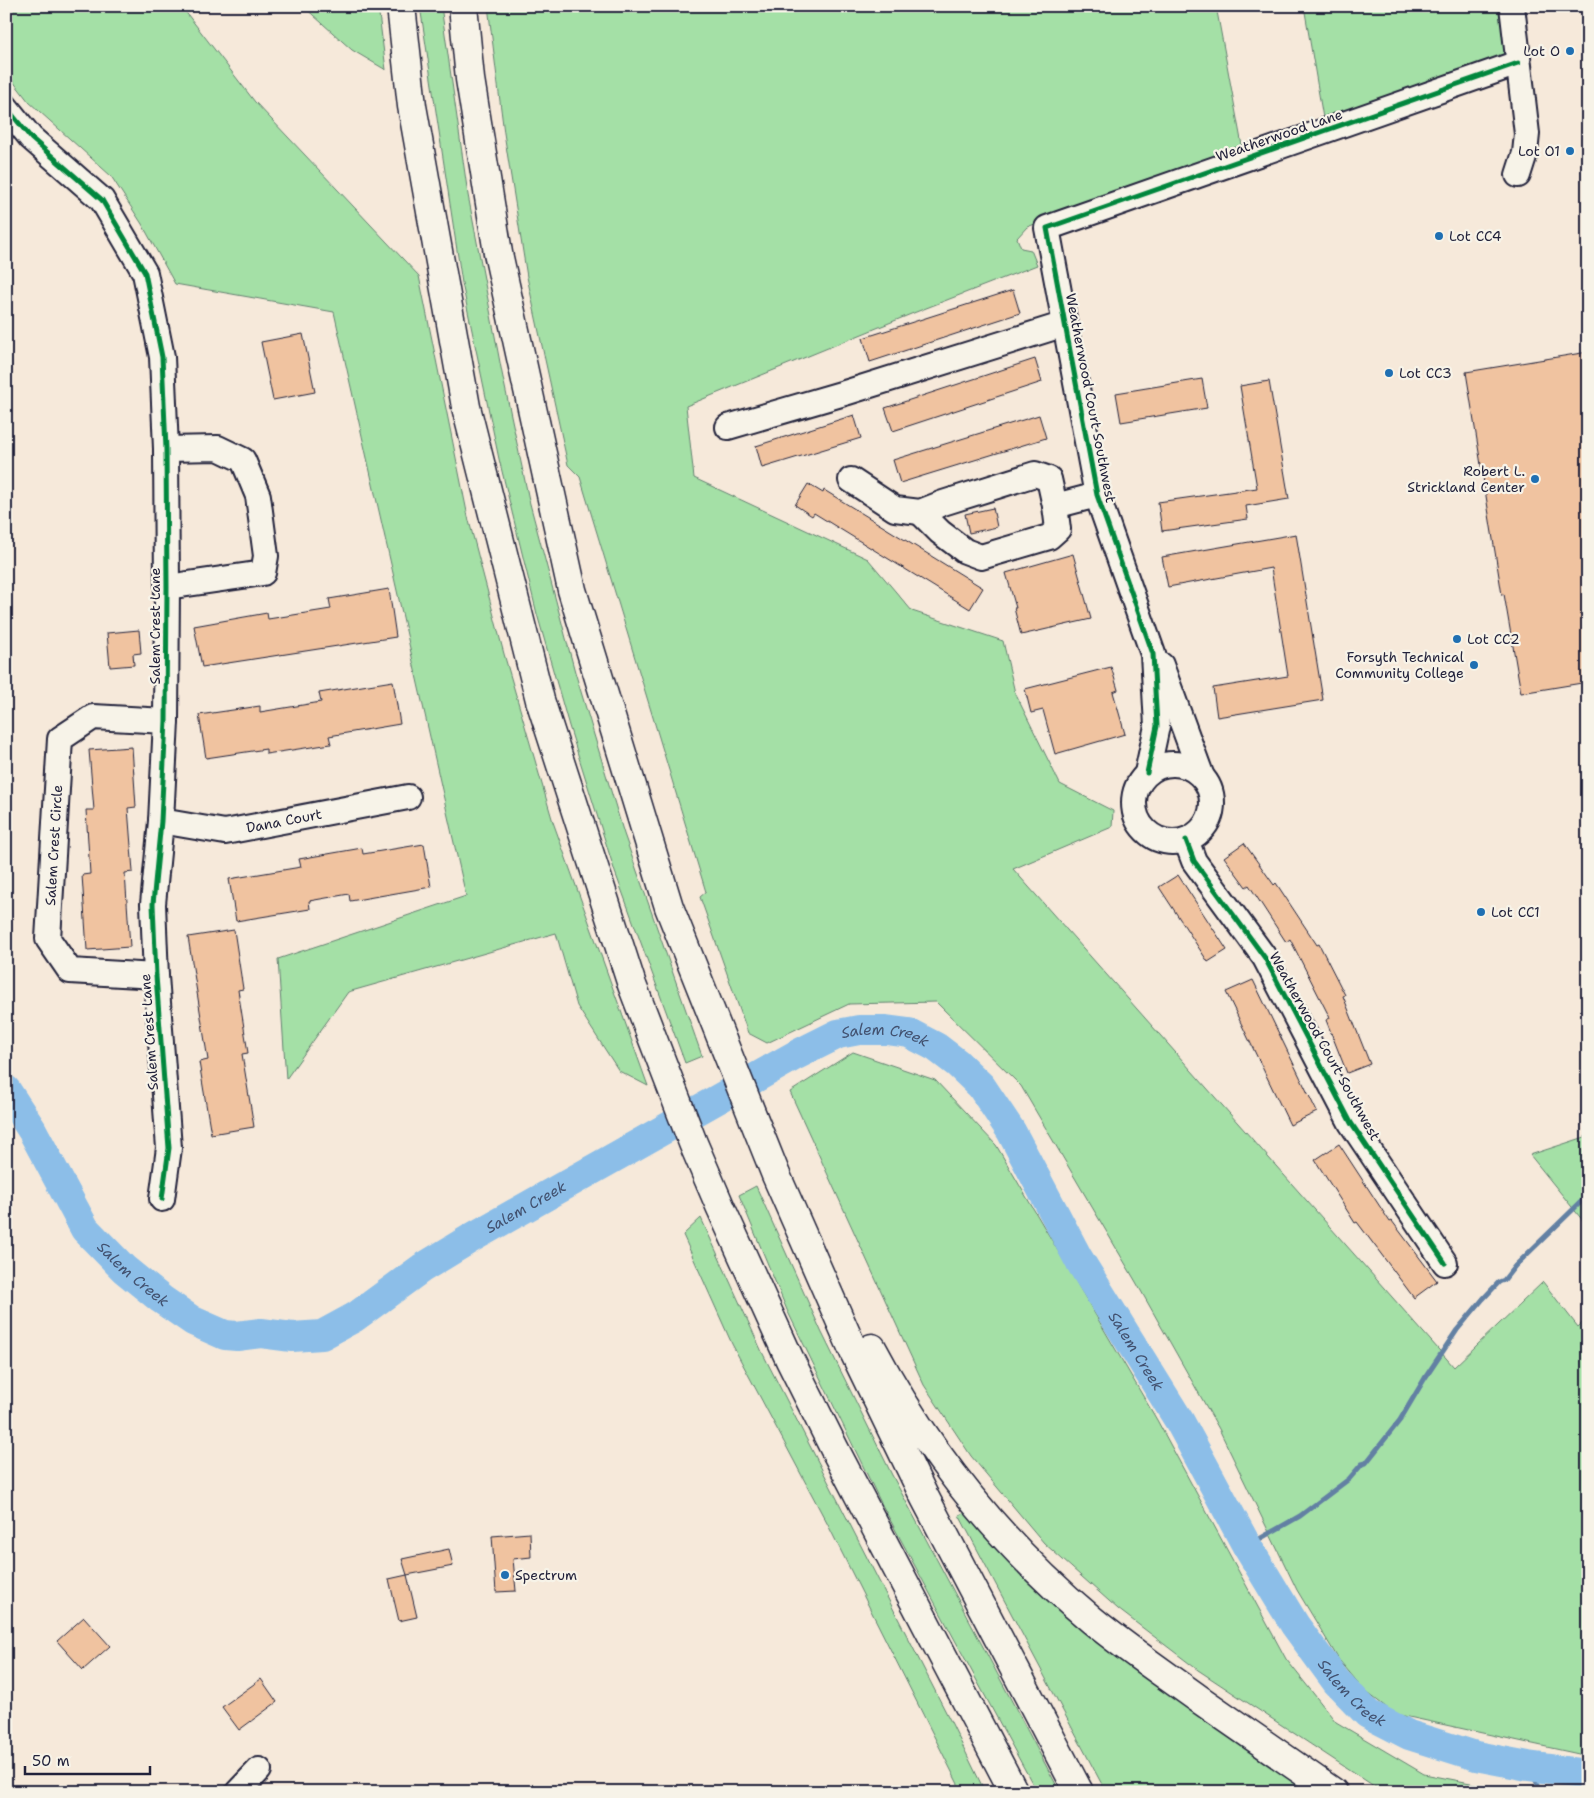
<svg xmlns="http://www.w3.org/2000/svg" width="1594" height="1798" font-family="'Shantell Sans',sans-serif">
<style>
.green{fill:#a4e0a6;stroke:#638170}
.lines{fill:none;stroke-linecap:round;stroke-linejoin:round}
.stream{stroke:#6280a3;stroke-width:5}
.river{stroke:#8cbee8;stroke-width:30}
.building{fill:#f0c3a0;stroke:#22223b}
.minor-casing{stroke:#22223b;stroke-width:28}
.highway-casing{stroke:#22223b;stroke-width:31}
.minor{stroke:#f7f3e8;stroke-width:24}
.highway{stroke:#f7f3e8;stroke-width:28}
.cycleway-casing{stroke:#f7f3e8;stroke-width:8}
.cycleway{stroke:#00873e;stroke-width:5}
.poi-dot{fill:#1f6fb2;stroke:#f7f3e8;stroke-width:2}
.labels{text-anchor:middle;dominant-baseline:central;stroke-width:4.5;stroke-linejoin:round;paint-order:stroke}
.poi-label{font-size:14px;fill:#22223b;stroke:#f7f3e8;text-anchor:start}
.street-label{font-size:14px;fill:#22223b;stroke:#f7f3e8}
.water-label{font-size:15px;font-style:italic;fill:#42516f;stroke:#f7f3e8}
</style>
<rect width="100%" height="100%" fill="#f6e9da"/>
<filter id="ink" filterUnits="userSpaceOnUse"><feTurbulence type="fractalNoise" baseFrequency=".02" numOctaves="2"/><feDisplacementMap in="SourceGraphic" scale="10" xChannelSelector="R" yChannelSelector="G"/><feConvolveMatrix kernelMatrix="1 2 1 2 8 2 1 2 1" color-interpolation-filters="sRGB"/></filter>
<g filter="url(#ink)">
<path class="green" d="M6 6H181L255 102 419 276 468 517 504 654 553 822 648 1086 619 1071 577 1006 556 933 348 992 286 1079 278 959 466 896 334 312 175 284 142 224 111 176 29 102 6 72Z
M303 6H378L386 70 352 50Z
M420 6H441L468 195 502 373 529 500 575 672 624 834 702 1056 685 1063 615 872 569 726 537 614 499 459 462 283Z
M488 6H1216L1243 151 1080 207 1027 227 1017 238 1021 248 1031 250 1037 265 916 312 686 406 694 478 868 559 912 611 1003 641 1015 693 1060 784 1113 811 1112 827 1013 869 1454 1367 1543 1282 1578 1327 1588 1317V1756L1395 1714 1365 1691 1339 1660 1297 1590 1219 1429 1136 1282 1021 1086 936 1002 849 1004 767 1043 748 1033 700 897 706 892 580 477 568 465 527 277 504 133Z
M1304 6H1503L1508 58 1324 124Z
M853 1052 935 1080 996 1145 1157 1420 1286 1659 1336 1722 1424 1774 1517 1792H1383L1198 1670 1118 1609 1044 1543 971 1456 924 1385 790 1092Z
M1588 1136V1227L1530 1155Z
M756 1186 821 1331 892 1475 1060 1792H1037L881 1503 787 1310 739 1195Z
M701 1218 762 1352 952 1724 985 1792H962L828 1525 732 1344 683 1235Z
M968 1511 1316 1792H1106L959 1515Z"/>
<g class="lines">
<path class="stream" d="M1247 1546 1300 1516 1349 1479 1362 1464 1366 1463 1400 1420 1425 1378 1457 1330 1483 1299 1499 1282 1504 1280 1515 1266 1588 1195
M1528 1766 1542 1792"/>
<path class="river" id="s1" d="M6 1090 32 1130 85 1229 124 1269 161 1299 193 1321 225 1335 237 1336 261 1333 292 1337 322 1335 355 1317 422 1268 473 1237 796 1055 838 1034 859 1030H886L909 1033 936 1047 957 1063 981 1086 1011 1131 1078 1258 1180 1422 1247 1546 1295 1625 1336 1681 1368 1714 1409 1735 1476 1756 1528 1766 1588 1774"/>
</g>
<path class="building" d="M1013 290 1020 313 870 362 863 338Z
M303 334 315 392 273 400 261 342Z
M1588 352V682L1521 693 1504 594 1502 595 1466 372Z
M1035 359 1042 382 893 431 885 408Z
M1202 379 1207 408 1121 422 1116 393Z
M1269 381 1289 499 1246 506 1248 519 1162 531 1158 502 1257 488 1240 386Z
M854 415 861 438 762 468 756 446Z
M1039 415 1046 438 900 483 893 460Z
M808 484 823 493 824 490 983 588 970 609 814 513 812 516 795 505Z
M993 508 997 527 969 533 965 514Z
M1296 534 1323 700 1217 717 1213 688 1288 676 1271 568 1168 587 1162 557Z
M1073 554 1091 619 1021 635 1014 608H1016L1006 573Z
M389 589 396 637 202 667 194 626 267 613 268 619 331 609 329 599Z
M139 630 141 653 133 654 134 665 110 667 107 633Z
M1111 667 1118 690 1113 692 1125 734 1055 754 1043 710 1031 713 1025 689Z
M393 681 400 724 329 736 331 744 266 754V749L206 758 199 715 260 706V712L321 702 319 693Z
M132 747 136 807 128 808 133 872 125 873 130 947 87 950 82 875 90 874 86 810H94L89 750Z
M1244 843 1274 885 1276 883 1317 945 1319 944 1345 995 1343 996 1370 1064 1347 1073 1326 1020 1330 1018 1290 939 1286 942 1249 885 1246 887 1224 857Z
M424 844 431 887 350 901 349 894 309 901 310 909 236 921 229 879 301 867 299 859 362 848 363 854Z
M1178 875 1227 950 1208 962 1159 887Z
M234 930 243 989 238 990 248 1053 242 1054 254 1127 211 1134 199 1062 208 1060 188 937Z
M1253 980 1317 1112 1290 1125 1226 992Z
M1339 1144 1390 1222 1392 1221 1437 1281 1414 1298 1357 1222 1355 1223 1315 1160Z
M530 1533 531 1557 513 1559 516 1591 496 1592 492 1536Z
M449 1549 453 1566 407 1575 402 1559Z
M407 1575 417 1617 399 1621 389 1579Z
M84 1617 110 1646 83 1670 57 1641Z
M261 1679 277 1702 239 1730 222 1707Z"/>
<g class="lines">
<g class="minor-casing">
<g id="minor">
<path d="M1512 6 1527 134 1525 153 1518 175"/>
<path d="M6 107 31 138 102 200 145 273 162 357 166 449 167 587 166 721 161 821 153 904 156 976 169 1148 162 1199"/>
<path d="M728 427 848 392 1065 324"/>
<path d="M166 449 218 448 243 460 258 496 266 556 263 573 167 587"/>
<path d="M851 480 895 509 920 512 943 503 1035 474 1049 479 1055 506 1097 495"/>
<path d="M920 512 940 532 965 551 981 557 1049 537 1058 529 1055 506"/>
<path d="M1161 665 1202 777"/>
<circle cx="1173" cy="803" r="39"/>
<path d="M1147 773 1157 726 1153 654 1097 495 1047 228 1518 63"/>
<path id="s2" d="M161 821 225 832 408 797"/>
<path d="M1186 840 1194 861 1265 958 1351 1123 1445 1263"/>
<path id="s3" d="M156 976 70 971 48 939 60 739 93 717 166 721"/>
<path d="M238 1792 259 1770"/>
</g>
</g>
<g class="highway-casing">
<path id="highway" d="M401 6 412 106 466 407 540 700 632 985 693 1143 720 1206 790 1360 834 1448 1014 1792
M463 6 470 79 498 253 572 590 669 907 776 1175 855 1354 924 1496 1079 1792
M872 1348C927 1452 1001 1544 1092 1620 1126 1648 1163 1673 1199 1699 1244 1730 1289 1761 1333 1792"/>
</g>
<use href="#minor" class="minor"/>
<use href="#highway" class="highway"/>
<g class="cycleway-casing">
<path id="cycleway" d="M6 107 31 138 102 200 145 273 162 357 166 449 167 587 166 721 161 821 153 904 156 976 169 1148 162 1199
M1147 773 1157 726 1153 654 1097 495 1047 228 1518 63
M1186 840 1194 861 1265 958 1351 1123 1445 1263"/>
</g>
<use href="#cycleway" class="cycleway"/>
</g>
</g>
<g class="poi-dot">
<circle cx="1570" cy="51" r="5"/>
<circle cx="1570" cy="151" r="5"/>
<circle cx="1439" cy="236" r="5"/>
<circle cx="1389" cy="373" r="5"/>
<circle cx="1535" cy="479" r="5"/>
<circle cx="1457" cy="639" r="5"/>
<circle cx="1474" cy="665" r="5"/>
<circle cx="1481" cy="912" r="5"/>
<circle cx="505" cy="1575" r="5"/>
</g>
<g class="labels">
<g class="poi-label">
<text x="1560" y="51" text-anchor="end">Lot O</text>
<text x="1560" y="151" text-anchor="end">Lot O1</text>
<text x="1449" y="236">Lot CC4</text>
<text x="1399" y="373">Lot CC3</text>
<text x="1525" y="471" text-anchor="end">Robert L.<tspan x="1525" dy="16">Strickland Center</tspan></text>
<text x="1467" y="639">Lot CC2</text>
<text x="1464" y="657" text-anchor="end">Forsyth Technical<tspan x="1464" dy="16">Community College</tspan></text>
<text x="1491" y="912">Lot CC1</text>
<text x="515" y="1575">Spectrum</text>
</g>
<g class="street-label">
<text transform="translate(1279 135) rotate(-19)">Weatherwood Lane</text>
<text transform="translate(1091 398) rotate(79)">Weatherwood Court Southwest</text>
<text transform="translate(155 626) rotate(-90)">Salem Crest Lane</text>
<text stroke="none"><textPath href="#s2" startOffset="125">Dana Court</textPath></text>
<text stroke="none"><textPath href="#s3" startOffset="219">Salem Crest Circle</textPath></text>
<text transform="translate(149 1032) rotate(-94)">Salem Crest Lane</text>
<text transform="translate(1325 1046) rotate(61)">Weatherwood Court Southwest</text>
</g>
<g class="water-label">
<text stroke="none"><textPath href="#s1" startOffset="1081">Salem Creek</textPath></text>
<text stroke="none"><textPath href="#s1" startOffset="676">Salem Creek</textPath></text>
<text stroke="none"><textPath href="#s1" startOffset="226">Salem Creek</textPath></text>
<text stroke="none"><textPath href="#s1" startOffset="1502">Salem Creek</textPath></text>
<text stroke="none"><textPath href="#s1" startOffset="1908">Salem Creek</textPath></text>
</g>
</g>
<rect width="1594" height="1798" fill="none" stroke="#f7f3e8" stroke-width="25"/>
<rect x="12" y="12" width="1569" height="1773" fill="none" stroke="#22223b" stroke-width="2" filter="url(#ink)"/>
<path d="M25 1766v8h125v-8" fill="none" stroke="#22223b" stroke-width="2.5"/>
<text x="32" y="1766" font-size="15" fill="#22223b" stroke="#f7f3e8" stroke-width="4" paint-order="stroke">50 m</text>
</svg>
